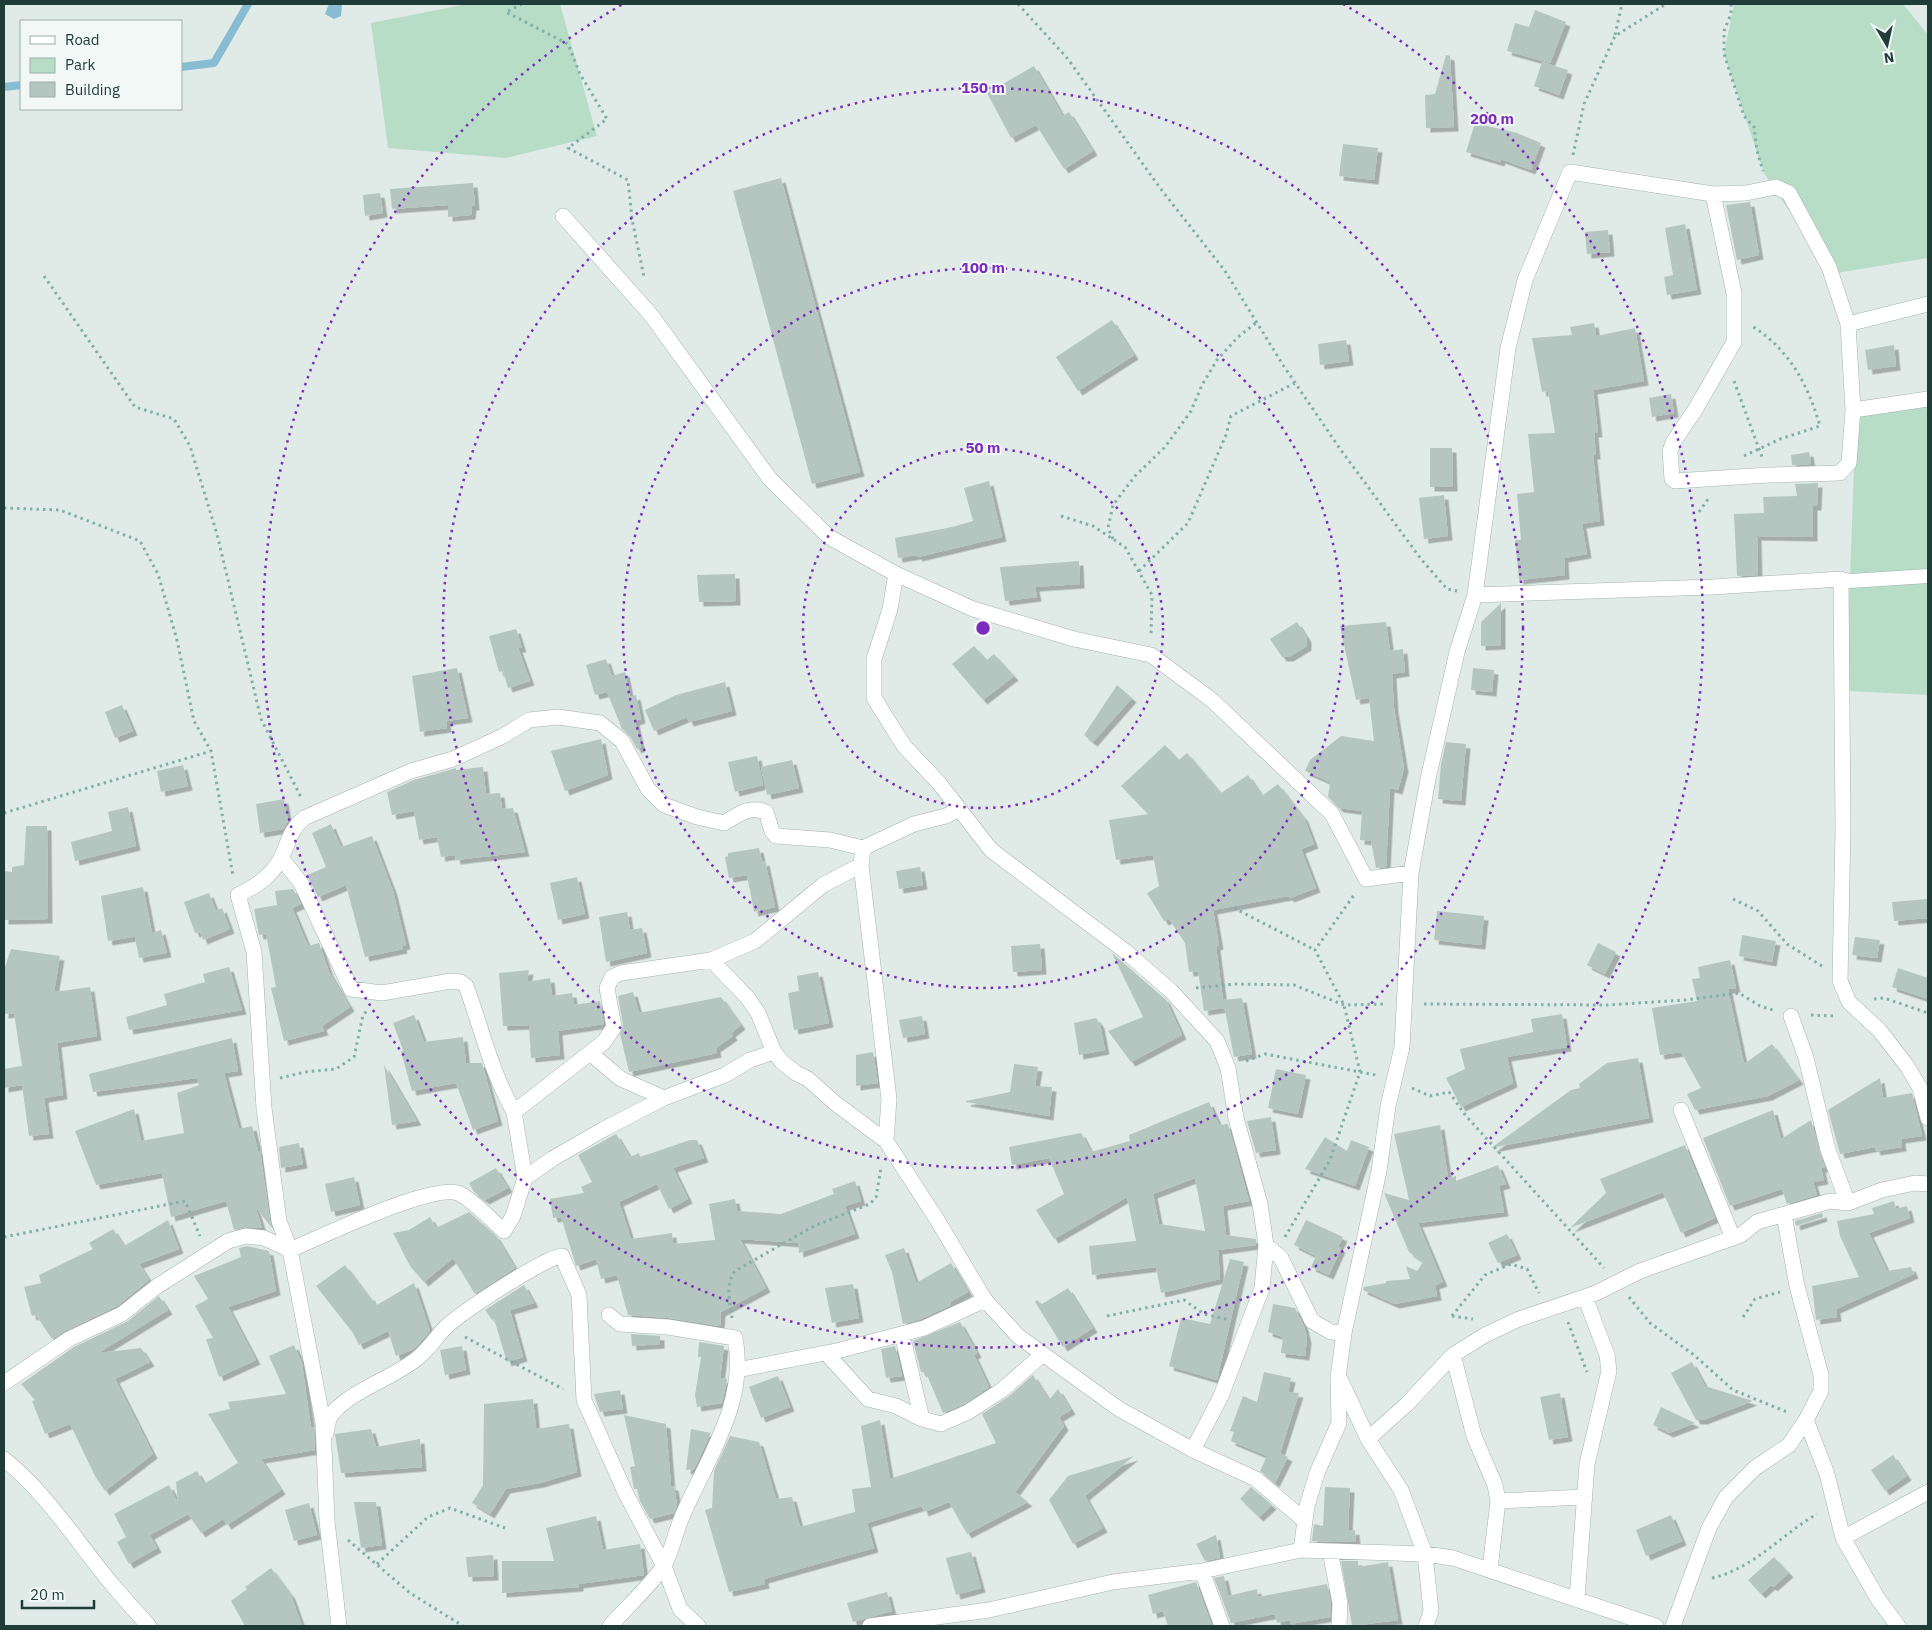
<svg xmlns="http://www.w3.org/2000/svg" width="1932" height="1630" font-family="'IBM Plex Sans',sans-serif">
<style>
.green{fill:#b8ddc7}
.water{fill:#87bcd2}
.lines{fill:none;stroke-linecap:round;stroke-linejoin:round}
.stream{stroke:#87bcd2;stroke-width:8}
.building{fill:#b5c6c1;fill-rule:evenodd;filter:url(#shadow)}
.service-casing{stroke:#a3b3b0;stroke-width:15}
.minor-casing{stroke:#a3b3b0;stroke-width:16}
.path{stroke:#80b0a7;stroke-width:3;stroke-dasharray:2.5 4;stroke-linecap:butt}
.service{stroke:#fff;stroke-width:14}
.minor{stroke:#fff;stroke-width:15}
.ring{fill:none;stroke:#7b2cbf;stroke-width:2.5;stroke-dasharray:2.5 5}
.centre{fill:#7b2cbf;stroke:#f1f8f5;stroke-width:2.5}
.ring-label{font-size:15px;text-anchor:middle;font-weight:bold;fill:#7b2cbf;stroke:#f1f8f5;stroke-width:4;stroke-linejoin:round;paint-order:stroke}
</style>
<defs>
<filter id="shadow"><feDropShadow dx="4.5" dy="4.5" stdDeviation="0" flood-color="#0004"/></filter>
</defs>
<rect width="100%" height="100%" fill="#e0ebe8"/>
<path class="green" d="M467 4H560L597 136 506 158 388 148 371 23Z
M1734 4H1903L1928 35V258L1831 274 1764 173 1724 54Z
M1928 404V695L1846 691 1856 411Z"/>
<path class="water" d="M329 4H342L341 16 334 19 325 14Z"/>
<g class="lines">
<path class="stream" d="M181 67 214 63 248 4
M4 87 21 85"/>
</g>
<path class="building" d="M1535 10 1566 22 1550 63 1507 51 1515 23 1529 27Z
M1446 55 1450 56 1454 127 1426 128 1425 95 1435 94Z
M1542 62 1568 70 1559 95 1534 86Z
M1034 66 1063 116 1069 112 1093 151 1064 169 1036 125 1011 138 987 93Z
M1475 123 1517 133 1541 143 1531 170 1501 159 1500 162 1466 152Z
M1343 144 1378 148 1374 180 1339 176Z
M781 178 860 472 812 484 733 191Z
M473 183 475 206H472L471 215 448 217V205L392 209 390 189Z
M380 193 383 213 365 216 363 195Z
M1750 202 1759 255 1737 260 1726 205Z
M1685 224 1697 290 1667 295 1664 277 1673 275 1665 228Z
M1608 230 1610 252 1587 254 1585 232Z
M1112 320 1134 355 1078 391 1056 357Z
M1594 323 1596 336 1635 328 1644 381 1593 390 1598 433H1594L1596 455H1593L1600 521 1582 524 1587 554 1564 558 1565 575 1519 580 1515 540H1521L1517 494 1534 492 1528 434 1555 433 1548 391 1542 392 1532 338 1572 335 1570 327Z
M1346 340 1349 361 1320 365 1318 344Z
M1894 345 1896 366 1868 370 1865 350Z
M1671 394 1674 413 1652 417 1649 398Z
M1430 448H1452L1453 487H1430Z
M1809 452 1811 464 1792 465 1791 455Z
M989 481 1002 537 918 557 917 555 898 558 895 538 952 527 973 521 964 488Z
M1818 483 1817 506H1813V537L1757 536 1758 575 1737 576 1734 514 1764 513 1763 497 1797 496 1795 484Z
M1444 495 1448 536 1424 539 1419 498Z
M1079 561 1080 584 1035 587 1037 597 1005 601 1000 567Z
M735 574 736 601 699 602 697 575Z
M1501 603V645L1481 646V622Z
M1297 622 1307 638V646L1289 657H1282L1270 639Z
M1386 622 1390 651 1403 649 1405 672 1392 674 1394 708 1404 768 1398 790 1390 788 1386 867 1376 868 1371 841 1360 840 1362 811 1339 808 1328 797 1330 782 1305 771 1310 760 1341 736 1374 741 1369 698 1356 700 1340 626Z
M516 629 522 648H518L530 681 508 688 503 671 499 672 489 636Z
M974 646 987 660 994 654 1014 676 983 700 952 664Z
M606 659 612 676 625 672 630 697 636 695 641 719 635 721 641 747 637 749 630 736 622 729 607 692 595 695 586 665Z
M457 668 468 718 446 721 447 728 420 732 412 676Z
M1473 668 1494 670 1492 692 1471 690Z
M725 682 732 711 689 722 687 717 654 731 645 710 676 695Z
M1117 685 1132 698 1093 742 1084 735Z
M122 705 133 731 115 738 105 712Z
M601 739 608 775 565 791 551 751Z
M1446 742 1466 744 1461 801 1438 799 1441 764Z
M1165 745 1179 760 1187 753 1221 793 1248 775 1262 796 1278 784 1304 818 1314 844 1301 849 1316 888 1290 898 1288 896 1213 910 1219 945 1216 946 1224 1008 1204 1011 1198 971 1189 972 1185 943 1169 919 1164 921 1147 893 1159 886 1153 855 1116 860 1109 820 1148 814 1121 786Z
M757 756 763 785 735 792 728 762Z
M792 760 799 788 767 795 761 767Z
M183 765 188 786 161 792 157 771Z
M483 767 486 794 500 793 502 809 513 808 525 852 456 860 455 855 441 857 437 837 419 840 414 811 392 815 387 792 414 780 456 768V770Z
M284 799 288 821 283 829 260 833 256 804Z
M128 807 136 846 75 861 71 842 112 831 108 812Z
M331 824 341 847 372 836 393 891 406 945 402 946 403 949 365 957 346 885 318 897 307 875 326 867 312 833Z
M26 826H47L48 919 4 920V871L12 872V867L24 865Z
M759 848 762 862 765 861 775 907 754 912 747 875 729 878 725 857 728 856V853Z
M920 867 923 885 899 889 896 871Z
M577 877 585 914 558 920 550 883Z
M143 887 152 933 161 930 167 953 139 958 135 938 145 935 108 941 101 896Z
M293 889 301 904 292 908 308 946 319 943 329 972 350 1007 322 1026 324 1031 284 1041 271 988 276 987 266 934 259 935 254 909 277 905 275 891Z
M209 893 216 911 222 908 230 929 203 940 200 932 195 933 184 902Z
M1928 899V918L1894 921 1892 902Z
M1437 911 1484 916 1481 945 1434 940Z
M627 912 630 930 642 928 647 953 606 962 599 917Z
M1742 935 1776 941 1772 962 1739 956Z
M1855 937 1880 940 1877 958 1852 955Z
M1598 943 1616 952 1605 974 1587 965Z
M1040 944 1042 970 1013 972 1011 946Z
M11 949 60 956 54 992 90 987 97 1036 57 1043 63 1095 44 1098 49 1134 29 1136 22 1085 4 1088V1069L22 1066 14 1013 4 1014V970Z
M1112 953 1166 1000 1182 1035 1131 1062 1108 1031 1143 1017Z
M1730 960 1736 988 1728 989 1744 1064 1772 1044 1799 1080 1768 1096 1695 1110 1687 1094 1701 1088 1681 1052 1660 1055 1652 1008 1697 1001 1692 979 1700 978 1698 967Z
M229 967 242 1010 129 1030 126 1017 167 1005 164 994 205 982 203 974Z
M1898 968 1928 978V999L1892 987Z
M529 970 527 982 550 978 552 996 572 993 574 1005 600 1001 604 1024 558 1031 560 1055 531 1058 529 1025 503 1026 499 973Z
M818 972 829 1023 794 1030 788 993 799 991 797 976Z
M633 992 639 1013 721 997 741 1025 731 1033 733 1036 716 1048 717 1053 629 1072 620 1034 623 1025 618 996Z
M1242 998 1252 1054 1234 1057 1223 1000Z
M1562 1014 1567 1047 1507 1057 1513 1083 1461 1107 1446 1078 1465 1069 1460 1049 1533 1032 1531 1019Z
M414 1015 424 1042 463 1037 466 1063H482L498 1121 473 1130 456 1083 412 1091 401 1052 403 1050 393 1023Z
M922 1016 925 1034 903 1038 899 1020Z
M1096 1018 1100 1024 1105 1050 1079 1055 1074 1023Z
M232 1038 238 1071 224 1073 239 1129 252 1126 258 1151H260L271 1227 255 1206 262 1228 247 1227 234 1230 226 1201 171 1217 162 1173 96 1185 75 1131 134 1109 141 1141 184 1133 177 1093 199 1085 197 1078 93 1092 89 1074Z
M873 1052 878 1083 856 1086V1055Z
M1638 1058 1649 1118 1491 1148 1571 1090 1580 1088 1579 1084 1607 1063Z
M1014 1064 1038 1067 1035 1086 1052 1087 1049 1116 966 1102V1101L1010 1092Z
M384 1065 417 1121 392 1125Z
M1276 1069 1306 1075 1298 1114 1268 1108Z
M1880 1078 1883 1098 1912 1093 1922 1136 1901 1139 1902 1147 1876 1151 1875 1147 1840 1154 1828 1110Z
M1209 1102 1219 1125 1228 1124 1249 1201 1223 1206 1226 1235 1256 1239V1245L1218 1250 1220 1279 1161 1293 1156 1267 1092 1275 1089 1246 1136 1241 1127 1197 1054 1239 1036 1210 1064 1194 1049 1158 1012 1165 1009 1147 1081 1133 1091 1152 1130 1141 1129 1135ZM1195 1178 1205 1231 1159 1224 1153 1194Z
M1773 1110 1781 1139 1811 1120 1825 1168H1821L1824 1180 1813 1182 1817 1195 1787 1204 1782 1189 1730 1206 1703 1138Z
M1271 1117 1276 1150 1256 1153 1247 1121Z
M1440 1125 1448 1178 1456 1176V1181L1498 1165 1506 1184 1499 1186 1504 1212 1418 1223 1443 1282 1435 1285 1437 1296 1395 1304 1363 1290 1364 1287 1386 1283V1281L1410 1279 1406 1266 1417 1271 1423 1262 1409 1252 1384 1193 1409 1200 1394 1134Z
M616 1134 630 1157 639 1153 640 1157 690 1140H697L704 1158 673 1168 688 1199 669 1209 657 1184 619 1202 631 1239 672 1233 673 1244 715 1240 709 1204 735 1199 737 1211 781 1214 834 1194 832 1189 855 1181 861 1201 845 1206 855 1234 799 1253 798 1243 740 1239 766 1288 721 1312 720 1326 669 1318 628 1315 617 1275 601 1279 596 1259 576 1266 561 1217 553 1218 550 1199 584 1193 581 1187 592 1182 578 1155Z
M1325 1137 1347 1151 1351 1140 1369 1147 1355 1186 1305 1169Z
M299 1143 303 1164 281 1168 279 1147Z
M1685 1145 1715 1218 1681 1233 1663 1192 1570 1228 1606 1193 1600 1179Z
M496 1168 508 1188 485 1200 474 1192 469 1183Z
M354 1177 360 1205 331 1212 325 1184Z
M1894 1201 1896 1209 1907 1206 1910 1218 1869 1233 1887 1271 1911 1267 1914 1274 1836 1309 1837 1317 1816 1320 1812 1286 1859 1277 1840 1236 1837 1221 1874 1214 1872 1208Z
M469 1212 496 1236 515 1268 475 1294 453 1258 424 1282 410 1266 393 1233 409 1230 430 1217 436 1228Z
M1822 1213 1823 1217 1796 1226 1795 1221Z
M168 1220 179 1249 139 1264 149 1280 117 1306 65 1331 52 1339 36 1315 32 1316 24 1287 41 1283 39 1275 93 1249 89 1243 113 1229 124 1246Z
M1306 1220 1343 1237 1338 1247 1341 1248 1329 1275 1311 1267 1316 1256 1294 1245Z
M1507 1234 1517 1255 1498 1263 1488 1243Z
M247 1246 269 1251 276 1291 228 1307 256 1360 219 1377 206 1339 213 1338 195 1306 208 1299 194 1276 241 1257 239 1248Z
M904 1248 916 1283 951 1263 968 1292 950 1302 951 1305 921 1319 903 1324 892 1272 885 1255Z
M1230 1259 1244 1262 1217 1380 1169 1366 1181 1318 1210 1324Z
M345 1265 372 1301 375 1300 377 1305 414 1283 430 1331 414 1349 396 1356 388 1331 359 1345 353 1333 316 1286Z
M853 1284 859 1318 832 1323 825 1288Z
M524 1285 534 1303 510 1310 523 1357 507 1362 494 1319 492 1320 485 1310Z
M1068 1288 1093 1328 1063 1347 1035 1302 1037 1300 1042 1304Z
M159 1296 168 1310 98 1353 141 1348 150 1362 115 1379 153 1454 105 1491 95 1476 70 1424 45 1434 32 1401 35 1400 21 1384 74 1347 128 1321Z
M1273 1304 1295 1308 1304 1326 1307 1339 1305 1356 1281 1353 1283 1337 1268 1332Z
M960 1322 977 1353 974 1355 989 1387 964 1404 943 1413 926 1373 921 1372 913 1341Z
M631 1334 660 1336V1344L632 1346Z
M699 1342 724 1346 720 1379 726 1378 727 1380 722 1403 697 1407 695 1395 701 1357H698Z
M294 1345 302 1364 311 1428 314 1427 315 1450 261 1459 281 1490 227 1525 223 1519 201 1533 188 1514 150 1535 157 1548 129 1564 117 1542 126 1537 114 1514 169 1485 178 1503 176 1482 197 1471 204 1484 238 1463 208 1414 230 1409 228 1402 286 1394 269 1356Z
M462 1346 466 1370 445 1375 440 1350Z
M895 1346 902 1376 886 1378 881 1349Z
M1692 1362 1705 1386 1753 1401 1703 1420H1696L1671 1373Z
M1264 1372 1291 1378 1288 1392 1299 1393 1280 1453 1288 1457 1275 1483 1260 1471 1267 1456 1231 1441 1234 1432 1230 1431 1243 1396 1257 1402Z
M1033 1375 1049 1400 1058 1389 1071 1410 1059 1417 1064 1426 1015 1492 1028 1502 967 1534 949 1502 924 1512 922 1506 867 1523 874 1548 764 1579 765 1584 729 1592 705 1510 712 1508 714 1471 730 1436 759 1442 776 1499 792 1497 800 1527 855 1512 852 1489 871 1487 861 1426 880 1420 890 1479 996 1443 982 1414 1008 1397Z
M778 1376 790 1407 761 1418 749 1387Z
M620 1390 623 1409 600 1412 594 1394Z
M1560 1393 1568 1437 1549 1440 1540 1397Z
M533 1399 536 1429 569 1424 577 1472 540 1483 506 1489 490 1514 472 1503 483 1485 484 1404Z
M1661 1407 1695 1423 1669 1433 1653 1425Z
M624 1415 666 1424 671 1486H674L677 1505 674 1513 650 1519 640 1501 637 1489H634L630 1467 635 1466Z
M371 1429 376 1447 420 1439 422 1467 341 1473 335 1434Z
M691 1429 711 1433 694 1469 686 1470Z
M1893 1455 1907 1476 1885 1491 1871 1470Z
M1134 1456 1085 1496 1103 1528 1073 1544 1049 1500 1068 1476Z
M1251 1487 1272 1505 1259 1517 1240 1499Z
M1325 1487 1350 1488 1348 1531 1355 1530 1356 1542 1312 1541 1314 1524 1323 1526Z
M354 1502H376L382 1545 361 1548Z
M309 1503 317 1535 294 1541 285 1510Z
M1671 1515 1682 1541 1646 1556 1636 1530Z
M596 1516 603 1550 640 1544 644 1575 579 1584V1587L502 1593V1561H554L546 1528Z
M1216 1535 1220 1558 1205 1561 1196 1544Z
M971 1552 981 1588 956 1595 946 1558Z
M493 1555 494 1576 468 1577 466 1557Z
M1774 1557 1789 1573 1773 1587 1771 1585 1761 1594 1748 1580Z
M1341 1561H1358V1567L1388 1562 1398 1620 1352 1626Z
M271 1568 291 1595 302 1626H245L231 1601 247 1589 245 1587Z
M1224 1576 1228 1596 1257 1589 1258 1597 1327 1584 1331 1604 1330 1617 1290 1624V1620L1277 1623 1275 1614 1231 1623 1214 1578Z
M1196 1582 1212 1626H1168L1163 1611 1153 1614 1148 1595Z
M887 1592 892 1611 853 1622 847 1603Z"/>
<g class="lines">
<g class="service-casing">
<path id="service" d="M1841 579 1850 581 1928 576"/>
</g>
<g class="minor-casing">
<path id="minor" d="M1713 194 1734 293V342L1695 410 1674 441 1670 451 1672 479 1675 481 1768 475 1840 473 1849 463 1853 410 1928 399
M563 216 651 315 770 479 829 537 896 574 973 609 1074 639 1151 655 1213 701 1332 814 1366 879 1411 873
M1848 324 1853 410
M896 574 890 609 874 659V698L904 746 939 783 991 850 1125 951 1171 991 1217 1041 1228 1068 1236 1118 1260 1204 1266 1245 1281 1258 1312 1321 1331 1332 1344 1333
M1475 595 1712 587 1841 579 1843 829 1840 981 1849 1002 1880 1031 1907 1066 1920 1088 1928 1118
M281 858 301 883 351 989 382 993 451 981 461 982 466 986C482 1029 491 1072 514 1112
M711 960 747 997 758 1013 774 1052 782 1062 796 1073 808 1079 835 1103 886 1141 936 1218 985 1300 1018 1336 1119 1409 1193 1450 1256 1479 1305 1521
M1791 1016 1806 1058 1828 1150 1848 1203
M590 1053 621 1079 664 1098
M1681 1110 1733 1238
M886 1141 889 1099 861 865 863 848 914 824 946 816 959 809
M525 1178 514 1112 604 1042 614 1027 607 988 612 977 621 973 711 960 755 941 823 885 861 865
M609 1315 620 1324 668 1327 735 1338C748 1403 706 1460 682 1517 675 1532 672 1553 663 1567 648 1588 627 1607 610 1626
M902 1334 922 1419
M826 1353 868 1399 896 1406 922 1419 941 1424 968 1412 1002 1390 1043 1354
M1453 1355 1474 1436 1495 1485 1498 1501 1490 1569
M737 1370 841 1350 924 1328 985 1300
M1341 1381 1368 1439 1401 1490 1425 1554 1431 1611 1426 1626
M4 1383 69 1339 122 1314 156 1287 228 1241 246 1236 264 1238 290 1250C318 1238 436 1181 460 1194 474 1201 491 1220 504 1231L513 1216 525 1178 552 1159 604 1129 664 1098 725 1075 750 1060 774 1052
M1806 1420 1827 1474 1843 1538 1878 1599 1898 1626
M326 1433C327 1428 328 1420 331 1415 353 1388 394 1379 420 1356 430 1347 437 1336 446 1327 459 1314 548 1255 562 1256L579 1295 584 1400 625 1492 664 1566 680 1609 698 1626
M1368 1439 1407 1404 1453 1355 1485 1335 1519 1319 1596 1293 1640 1271 1741 1235 1757 1222 1830 1201 1848 1203 1882 1190 1915 1183 1928 1184
M1193 1450 1221 1396 1262 1288 1266 1245
M4 1459C49 1495 79 1546 116 1589 127 1602 138 1614 149 1626
M1498 1501 1585 1497
M1843 1538 1928 1492
M1301 1550 1307 1506 1317 1473 1339 1423 1338 1377 1344 1333 1379 1171 1388 1106 1402 1047 1411 873 1428 779 1457 652 1475 595 1508 348 1525 280 1570 172 1713 194 1746 193 1776 187 1789 193 1829 267 1848 324 1928 304
M1330 1551 1340 1603 1339 1626
M1202 1571 1222 1626
M1577 1599 1587 1464 1609 1371 1607 1355 1585 1297
M339 1626 327 1521 323 1422 290 1250 279 1221 264 1108 254 952 238 895C256 886 271 877 281 858 290 840 288 833 304 818L411 771 453 759 503 736 529 720 558 717 600 723 622 741 648 789 664 805 697 817 724 823C738 815 749 805 766 812L772 831 776 836 830 840 863 848
M870 1626 989 1610 1113 1582 1202 1571 1301 1550 1425 1554 1453 1558 1656 1626
M1673 1626 1709 1528 1726 1497 1755 1468 1789 1445 1806 1420 1821 1391V1375L1797 1286 1784 1215"/>
</g>
<path class="path" d="M522 4 506 12 568 44 580 74 607 119 568 148 628 180 632 219 644 277
M1018 4 1068 59 1160 188 1225 271 1283 365 1338 446 1421 559 1447 589 1457 591
M1731 4V14L1724 31V54L1744 116 1754 127 1757 151 1763 171
M1615 35 1622 4
M1573 155 1584 104 1615 36 1666 4
M44 276 135 407 174 419 190 446 217 534 261 719 302 799
M1734 381 1762 457
M1744 456 1780 439 1820 426C1808 385 1790 350 1752 326
M4 508 60 510 140 541 158 574 177 640 194 721 211 751 233 876
M1699 512 1708 499
M1061 516 1093 526 1125 547 1152 595 1151 635
M1113 539 1108 528 1113 505 1135 476 1165 447 1191 411 1202 385 1217 360 1238 337 1257 322
M1139 571 1188 523 1226 435 1231 416 1295 383
M4 813 211 751
M1733 899 1758 911 1787 944 1822 966
M1234 908 1315 950
M1196 988 1235 984 1294 985 1344 1005 1385 1004
M1874 999 1884 998 1928 1013
M1424 1004 1607 1005 1685 1000 1739 993 1760 1006 1773 1010
M1811 1015 1834 1016
M1246 1061 1265 1054 1376 1075
M280 1078 305 1072 336 1069 354 1057 363 1015 367 1011
M1412 1088 1430 1096 1449 1092 1466 1116 1604 1268
M4 1237 185 1201 200 1236
M1285 1237 1330 1160 1360 1072 1344 1005 1315 950 1354 895
M1629 1297 1650 1323 1694 1355 1733 1390 1787 1412
M1107 1316 1184 1300 1204 1314 1230 1320
M1452 1316 1485 1275 1511 1264 1527 1269 1539 1293
M1452 1316 1473 1319
M1743 1317 1755 1299 1780 1292
M732 1318C730 1303 725 1283 735 1271L814 1226 870 1204 876 1197 881 1168
M1568 1322 1587 1372
M465 1337 563 1389
M348 1540 410 1593 463 1626
M377 1564 428 1517 450 1508 505 1528
M1712 1578C1753 1569 1782 1534 1817 1514"/>
<use href="#service" class="service"/>
<use href="#minor" class="minor"/>
</g>
<g class="ring">
<circle cx="983" cy="628" r="180"/>
<circle cx="983" cy="628" r="360"/>
<circle cx="983" cy="628" r="540"/>
<path d="M1343 4A720 720 0 1 1 623 4"/>
</g>
<circle cx="983" cy="628" r="8" class="centre"/>
<g class="ring-label">
<text x="983" y="93">150 m</text>
<text x="1492" y="124">200 m</text>
<text x="983" y="273">100 m</text>
<text x="983" y="453">50 m</text>
</g>
<rect width="1932" height="1630" fill="none" stroke="#203c39" stroke-width="10"/>
<rect x="20" y="20" width="162" height="90" fill="#f1f8f5" stroke="#9dadaa"/>
<rect x="30" y="36" width="25" height="8" fill="#ffffff" stroke="#9dadaa"/>
<text x="65" y="45" font-size="15" fill="#203c39">Road</text>
<rect x="30" y="58" width="25" height="15" fill="#b8ddc7" stroke="#9dadaa"/>
<text x="65" y="70" font-size="15" fill="#203c39">Park</text>
<rect x="30" y="82" width="25" height="15" fill="#b5c6c1" stroke="#9dadaa"/>
<text x="65" y="95" font-size="15" fill="#203c39">Building</text>
<g transform="translate(1887 45) rotate(171)" stroke="#f1f8f5" stroke-width="4" paint-order="stroke">
<path d="M0-4L9 19L0 12L-9 19Z" fill="#203c39"/>
<text y="-8" font-size="14" font-weight="bold" text-anchor="middle" fill="#203c39">N</text>
</g>
<path d="M22 1600v8h72v-8" fill="none" stroke="#203c39" stroke-width="2.5"/>
<text x="30" y="1600" font-size="15" fill="#203c39" stroke="#f1f8f5" stroke-width="4" paint-order="stroke">20 m</text>
</svg>
